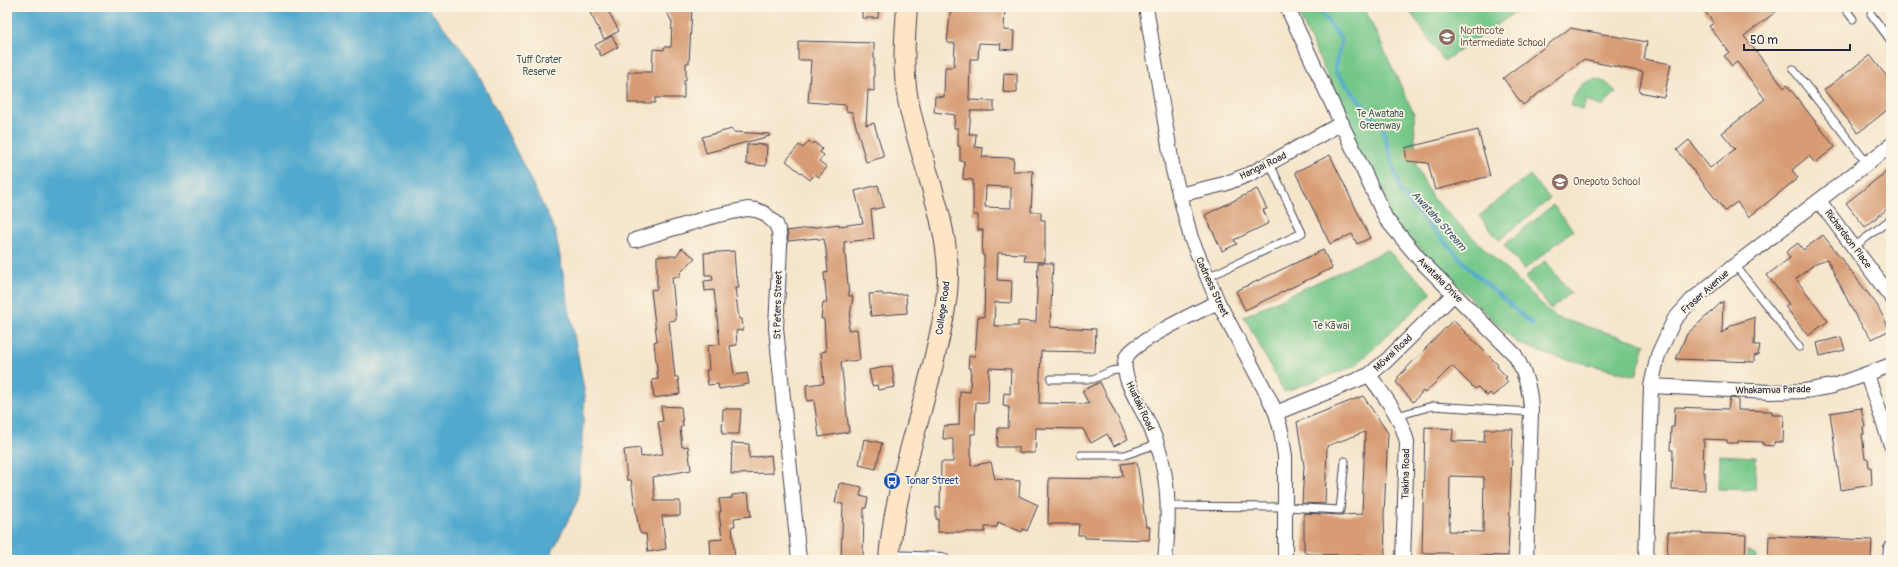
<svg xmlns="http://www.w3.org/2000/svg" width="1898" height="567" font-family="Pangolin,sans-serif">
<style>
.green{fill:#75c789;stroke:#4c7462}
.water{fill:#51a9ce;stroke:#3a6684}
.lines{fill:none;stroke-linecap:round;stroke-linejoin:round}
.stream{stroke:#51a9ce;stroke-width:4}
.building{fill:#d79c75;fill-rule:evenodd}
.lane-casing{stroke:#423f51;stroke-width:9}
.street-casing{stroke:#423f51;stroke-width:16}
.secondary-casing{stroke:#423f51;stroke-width:22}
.lane{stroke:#fff;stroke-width:7}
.street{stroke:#fff;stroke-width:14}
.secondary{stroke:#fde5c5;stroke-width:20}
.labels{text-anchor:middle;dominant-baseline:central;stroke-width:3.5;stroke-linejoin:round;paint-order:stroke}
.education-label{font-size:10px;fill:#785e54;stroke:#fcf5e5;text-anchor:start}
.park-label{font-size:10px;fill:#3f5c56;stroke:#fcf5e5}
.street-label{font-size:10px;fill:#22223b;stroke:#fcf5e5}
.transit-label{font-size:10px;fill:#164399;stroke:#fcf5e5;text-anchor:start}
.water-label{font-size:11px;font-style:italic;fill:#355876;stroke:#fcf5e5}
</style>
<rect width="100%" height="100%" fill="#fcf5e5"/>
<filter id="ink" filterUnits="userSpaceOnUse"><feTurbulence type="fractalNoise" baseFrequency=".025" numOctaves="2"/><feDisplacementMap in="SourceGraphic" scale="8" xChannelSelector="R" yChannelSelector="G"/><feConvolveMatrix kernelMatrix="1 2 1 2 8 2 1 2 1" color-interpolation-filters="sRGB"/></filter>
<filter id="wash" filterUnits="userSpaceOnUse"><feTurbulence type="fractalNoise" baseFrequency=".012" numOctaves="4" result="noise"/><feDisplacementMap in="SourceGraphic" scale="16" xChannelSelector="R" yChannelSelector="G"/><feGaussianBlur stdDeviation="0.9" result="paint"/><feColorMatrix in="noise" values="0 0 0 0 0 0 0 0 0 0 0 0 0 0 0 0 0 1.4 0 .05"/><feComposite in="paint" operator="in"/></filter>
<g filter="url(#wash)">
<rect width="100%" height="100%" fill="#f5e5cb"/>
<path class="green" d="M1295 7H1364L1414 114 1416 165 1432 198 1555 317 1645 344 1636 376 1546 354 1516 342 1385 215 1364 184 1342 107Z
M1407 7H1523L1444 61Z
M1597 79 1607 83 1616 92 1602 107 1587 100 1582 110 1570 104C1578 89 1579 82 1597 79Z
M1530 175 1550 199 1499 240 1479 216Z
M1553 205 1573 230 1524 270 1504 245Z
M1387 250 1432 293 1355 366 1284 392 1244 316Z
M1545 261 1571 293 1551 309 1525 277Z
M1719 455 1756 457 1755 490 1718 489Z
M1747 550 1756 556V560H1747Z"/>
<path class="water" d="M7 7H427L460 47 476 69 555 230 585 395 578 500 548 560H7Z"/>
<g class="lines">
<path class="stream" d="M1317 7 1342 40 1335 66 1336 72 1383 129 1400 190 1413 208 1473 272 1533 325"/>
</g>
<g id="blocks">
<path class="building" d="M587 7H606L619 31 604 39Z
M664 7H692L689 63H686V80H684V98H655V103H628V72H652L653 49 664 50V47H671L672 22Z
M862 7H879L878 18H862Z
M951 7H1005L1004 30 1014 31 1013 50 1000 49 1001 44 979 43 978 59H970L969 100 994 101V111H971L969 134H976L975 147 983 148 982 157 1014 158 1013 171H1033L1031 212H1041V220H1045V262L1024 261 1025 254 998 253 997 280 1012 281 1011 303 995 302 994 326H1018V321L1036 322 1038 263H1053L1050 327 1096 329 1095 352 1041 351 1039 403 1089 404 1082 391 1100 382 1128 439 1114 446 1107 434 1091 443 1083 429 1036 428 1035 453H1018V447H997L998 428H1008L1009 407 1003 406 1004 393 1010 394 1011 369 989 368 988 403 976 402 975 434H971V466L991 462 995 479 1020 481 1019 496 1038 505 1027 531 1023 529 1022 532 998 522 997 527H985V532H938V519H936V507L940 508 941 462H953V439H943L944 426 959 425 960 391 970 392 971 368H968L969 356H975L978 317H984L985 270H984V255H982L983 230H978V215H973V180L963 179 964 161H960V146H958V128H954L955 115 934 112 935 96 944 97 945 67H954L955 43H947ZM986 186 1011 187V208L985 207Z
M1701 7H1782L1744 36 1784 88 1787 85 1835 147 1815 163 1809 156 1792 170 1798 178 1749 217 1737 202 1725 211 1677 150 1689 140 1710 168 1735 149 1722 133 1765 99 1737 62 1732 66 1724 56 1729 52 1709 26 1714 23Z
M1570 28 1647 42 1644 59 1671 64 1664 97 1639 92 1643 72 1583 60 1523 105 1503 78Z
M612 36 618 47 601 56 595 45Z
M798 41 874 43V91L868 90 866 125 874 123 884 157 866 162 852 112 846 111V105L808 102 811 60H798Z
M1870 55 1891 82V107L1858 133 1824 90Z
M1004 73 1017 74V93L1003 92Z
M732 129 733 132 769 134 770 136 706 153 702 137Z
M1478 130 1490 176 1435 190 1428 163 1407 161 1405 148Z
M809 141 812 144 814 142 822 149 820 152 824 155 819 161 827 167 819 177 815 174 810 180 786 161 799 145 803 148Z
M747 144 767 145 766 166 746 164Z
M1330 155 1370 238 1357 244 1352 234 1330 244 1295 172Z
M1891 168V206L1865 227 1846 203Z
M878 185 884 207 871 210 874 239 844 242 849 296H853L848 330 857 329 860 360 841 362 849 432 819 437 814 400 807 401 806 385 824 383 821 352 826 351 824 319H821L823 302 827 303 824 273 828 272 826 250 824 239H817V238L788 241 787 231 839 224V226L863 223 855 191Z
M1257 189 1267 209 1263 210 1269 223 1234 240 1237 244 1222 251 1205 215Z
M1823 235 1877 305 1890 330 1872 339 1857 319 1827 259 1816 263 1796 279 1828 321 1808 336 1785 306 1789 304 1767 275 1790 258 1786 252 1798 243 1803 250Z
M682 248 695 258 680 273V277H672L676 320 669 321 675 377H678L680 394 654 398 652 380 658 379 654 342 657 341 651 290 657 289V256H676Z
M1323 250 1332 268 1245 310 1236 291Z
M734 251 736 278 737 277 739 288H735L739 319H742L743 330 736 331 737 345 730 346 734 375 747 373 749 384 719 389 718 384 708 385 706 370H709L707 346 720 344 714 290 705 291 704 281 713 280 712 275H705L704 253Z
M882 293 883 295 906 294 907 313 871 316 869 294Z
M1723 301 1722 333 1732 325 1755 317 1754 345H1760L1758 355 1754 356V362L1676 359 1687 334Z
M1453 320 1498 365 1497 367 1507 377 1505 378 1508 382 1493 396 1490 393 1487 396 1478 387 1475 389 1452 366 1425 393 1423 391 1413 402 1396 382 1399 379 1397 378Z
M1841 337 1845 350 1820 356 1817 343Z
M892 366 895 387 878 390 877 385 872 386 869 370Z
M1363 396 1388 433 1384 514 1385 556 1308 554 1304 552V513L1340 515 1362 514 1365 432 1327 446 1325 504 1302 503 1304 466 1297 422Z
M1730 398 1738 399V410L1772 411V415H1784L1783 442H1774V446L1763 445V442L1738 441V443H1727V440L1704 439 1703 472H1705V490L1672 489 1673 450H1670L1671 427H1674L1675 407 1728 409Z
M661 406 681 407 683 426 680 428 682 447 688 446 691 470 653 477 655 501H680V516H662L666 549 648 552 646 534H641L639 530 631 480H627L624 450 640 448 641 457 663 454 658 422 663 421Z
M1861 408 1865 427H1863L1864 434H1862L1865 459H1868L1869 467H1871L1872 485 1841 490 1830 413Z
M723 409H741L739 434H722Z
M1425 427 1453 429 1452 441 1484 442 1485 429H1513L1508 556 1479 555 1478 558H1451V553H1422ZM1450 476 1484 477 1483 532 1449 531Z
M864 439 882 443 876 469 859 465Z
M732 443 749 444V458L771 455 773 473 731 474Z
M1137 462 1146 527H1150L1149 540 1085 538V535H1078L1079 524H1048L1049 478 1113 479 1123 476 1121 464Z
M842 483 862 487 860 496 868 498 866 508H864L863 559 841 558 843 504 835 503 839 484Z
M748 493 751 516 734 518 735 526H732L735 560H711L710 540 722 539 719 512H721L719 499 732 498V495Z
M1668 532 1746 535 1745 560H1667Z
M1769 536 1872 540 1871 560H1768Z"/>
</g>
</g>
<g filter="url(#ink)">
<use href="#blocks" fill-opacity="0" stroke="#423f51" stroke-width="1"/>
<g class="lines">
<g class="lane-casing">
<path id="lane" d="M1844 7 1853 19
M1871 14 1891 41
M1793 69 1867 163
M1854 247 1891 219
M1735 265 1799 347
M1206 278 1302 233 1270 164
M1051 379H1093L1111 371 1125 369
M1397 416 1432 406 1531 412
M1081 455H1125L1157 444
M1168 506 1286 507 1340 510 1345 461"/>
</g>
<g class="street-casing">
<path id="street" d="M1146 7 1173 170 1191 238 1218 302 1267 394 1276 413 1281 431 1285 456V560
M1287 7 1386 219 1422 262 1515 355C1526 374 1531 391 1531 412L1526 560
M1179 195 1224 184 1250 174 1342 123
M1819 201 1891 297
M635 240 714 216 747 209 756 210 764 213 776 224 779 232 780 246 776 328 799 560
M1369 375C1384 396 1401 416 1407 442L1403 560
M1867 375 1891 445
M1651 386 1770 392 1805 391 1833 386 1891 365
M1276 413 1369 375 1386 361 1454 294
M889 558 942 560
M1165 560C1170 513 1170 467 1149 424 1142 408 1117 373 1127 356 1136 341 1199 311 1218 302
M1646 560 1651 386 1658 355 1674 320 1691 301 1735 265 1891 145
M1890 560 1891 548"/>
</g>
<g class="secondary-casing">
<path id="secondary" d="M889 560C894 488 921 421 936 351 942 326 948 300 948 274 947 216 919 157 908 100 902 69 905 38 907 7"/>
</g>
<use href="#lane" class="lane"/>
<use href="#street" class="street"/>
<use href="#secondary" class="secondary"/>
</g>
</g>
<defs>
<g id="school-disc" transform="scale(0.9)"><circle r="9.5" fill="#8d6e63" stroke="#fcf5e5"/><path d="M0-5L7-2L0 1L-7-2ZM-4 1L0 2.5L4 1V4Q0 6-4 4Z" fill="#fff"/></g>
<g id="bus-disc" transform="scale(0.9)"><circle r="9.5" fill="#1a4fb4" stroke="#fcf5e5"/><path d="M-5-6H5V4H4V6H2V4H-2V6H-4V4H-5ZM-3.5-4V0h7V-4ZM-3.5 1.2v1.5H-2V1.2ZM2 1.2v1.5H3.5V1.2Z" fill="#fff"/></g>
</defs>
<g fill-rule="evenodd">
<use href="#school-disc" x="1447" y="37"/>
<use href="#school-disc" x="1560" y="182"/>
<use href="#bus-disc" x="892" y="481"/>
</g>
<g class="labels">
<g class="education-label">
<text x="1460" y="31">Northcote<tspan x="1460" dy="12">Intermediate School</tspan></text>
<text x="1573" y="182">Onepoto School</text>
</g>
<g class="park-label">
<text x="539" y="60">Tuff Crater<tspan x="539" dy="12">Reserve</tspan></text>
<text x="1380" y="114">Te Awataha<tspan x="1380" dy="12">Greenway</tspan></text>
<text x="1331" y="326">Te Kāwai</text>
</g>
<g class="street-label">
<text transform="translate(1263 166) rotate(-26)">Hangai Road</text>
<text transform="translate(1848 239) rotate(53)">Richardson Place</text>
<text transform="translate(1440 280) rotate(45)">Awataha Drive</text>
<text transform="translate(1212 287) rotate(65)">Cadness Street</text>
<text transform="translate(1705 292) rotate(-42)">Fraser Avenue</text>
<text transform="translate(778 305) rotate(-89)">St Peters Street</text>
<text transform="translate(943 308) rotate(-82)">College Road</text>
<text transform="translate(1393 353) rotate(-43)">Mōwai Road</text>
<text transform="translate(1773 390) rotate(-1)">Whakamua Parade</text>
<text transform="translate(1140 406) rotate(65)">Huataki Road</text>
<text transform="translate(1406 474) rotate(-89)">Tiakina Road</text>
</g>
<g class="transit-label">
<text x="905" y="481">Tonar Street</text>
</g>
<g class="water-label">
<text transform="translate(1439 221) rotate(48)">Awataha Stream</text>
</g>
</g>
<rect width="1898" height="567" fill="none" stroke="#fcf5e5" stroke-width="24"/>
<path d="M1744 44v6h106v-6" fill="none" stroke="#22223b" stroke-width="2"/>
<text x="1750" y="44" font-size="12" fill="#22223b" stroke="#fcf5e5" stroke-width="3" paint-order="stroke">50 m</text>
</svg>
